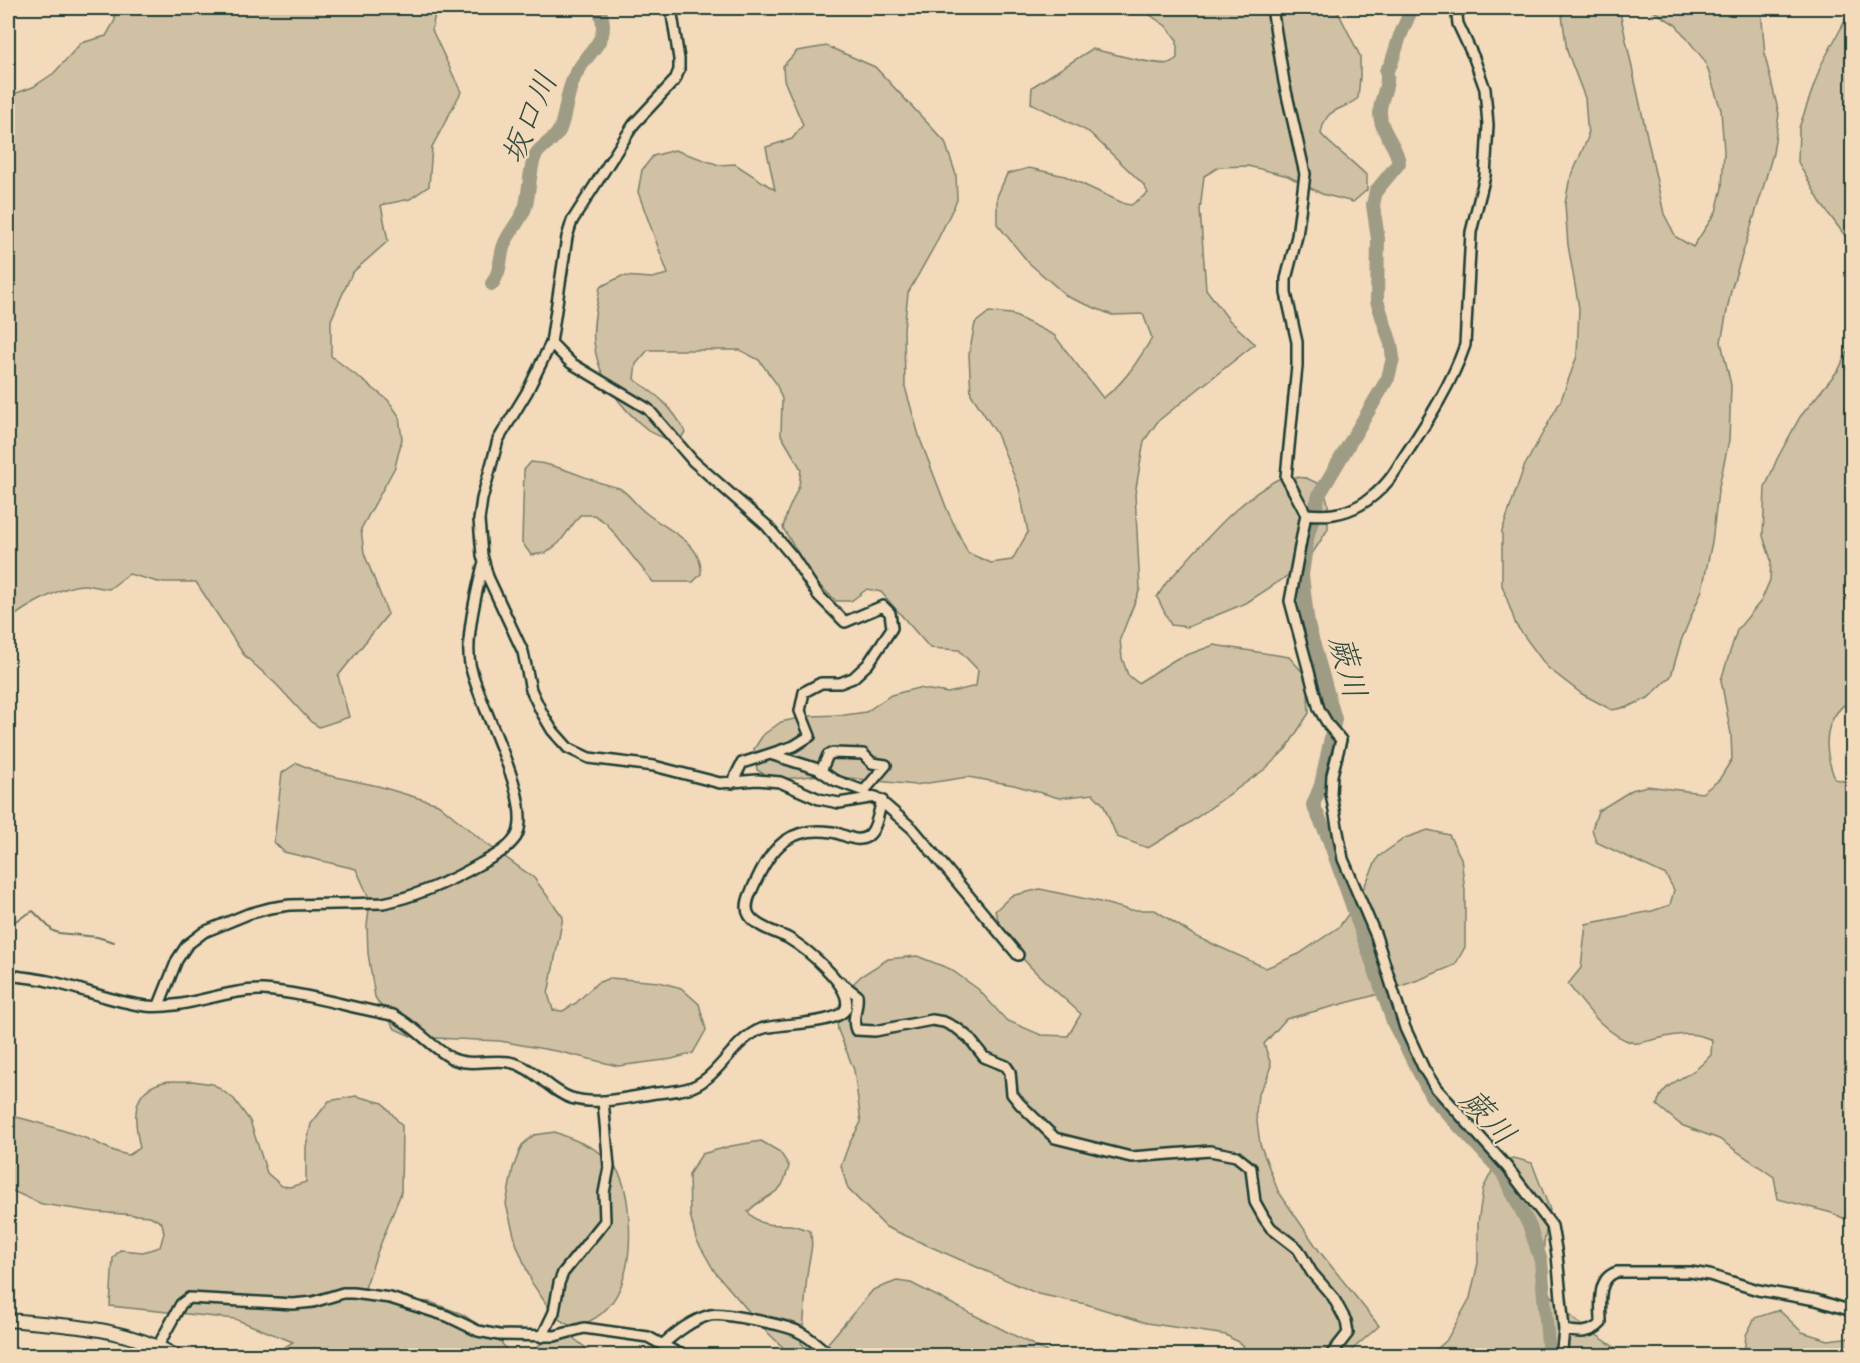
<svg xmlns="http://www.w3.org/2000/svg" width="1860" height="1363" font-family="Caveat,'Klee One',sans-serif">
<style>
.green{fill:#d0c1a4;stroke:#787f6c;stroke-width:1.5}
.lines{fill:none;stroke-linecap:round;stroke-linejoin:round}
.stream{stroke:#6c7665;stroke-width:2}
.river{stroke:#9f9c85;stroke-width:14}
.minor-casing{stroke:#1f3d34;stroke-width:14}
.major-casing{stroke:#1f3d34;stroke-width:16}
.minor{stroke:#f2daba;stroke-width:9}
.major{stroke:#f2daba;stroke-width:12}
.labels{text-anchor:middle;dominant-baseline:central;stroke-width:4.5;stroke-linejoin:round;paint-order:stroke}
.water-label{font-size:32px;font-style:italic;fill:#324b40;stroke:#f2daba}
</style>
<rect width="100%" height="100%" fill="#f2daba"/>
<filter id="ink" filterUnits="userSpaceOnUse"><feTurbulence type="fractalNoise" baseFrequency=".0167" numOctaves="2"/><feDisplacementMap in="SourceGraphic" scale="12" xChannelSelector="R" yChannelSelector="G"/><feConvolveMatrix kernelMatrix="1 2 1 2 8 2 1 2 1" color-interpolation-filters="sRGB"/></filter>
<g filter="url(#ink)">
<path class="green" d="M114 8H436L432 30 461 92 432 147 429 186 410 199 381 205 388 241 352 273 331 320V356L388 400 399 416 402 439 395 467 361 529 364 553 388 614 338 676 349 717 319 727 311 722 277 685 244 655 196 582H158L129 574 109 589C101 588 93 586 85 585 65 584 23 608 8 621V96L33 87 54 73 81 43 106 36 115 20Z
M1140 8H1336L1360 56V77L1358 98C1340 113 1326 105 1321 134 1335 150 1353 161 1367 176V190L1353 202 1322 194 1288 176 1248 166 1219 167 1204 176 1200 210 1206 289 1229 320 1255 344 1158 421 1144 441 1135 494 1140 589 1120 639 1122 658 1128 675 1138 683 1176 659 1214 645 1289 657 1307 677 1309 713 1286 749 1265 769 1186 825 1148 848 1117 837 1103 804 1093 794 1059 798 1014 785 968 777 915 785 821 775 774 780 757 770 754 749 763 735 781 722 808 716 845 715 866 712 891 695 918 688 948 693 976 686 978 670 959 650 930 648 881 592 867 589 851 601H836L813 579 783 528 787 513 799 486 801 469 781 435 782 399 776 383 759 360 740 350H648L636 364 634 379C657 395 673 407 685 432L678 443C668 439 656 436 648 430 621 409 597 377 594 342 592 324 597 305 600 287L622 276 652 278 668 274 638 192 642 170 653 156 675 150 719 165 735 164 775 190 766 147 792 139 803 125 784 80 783 66 797 51 827 46 875 67 945 142 956 175 957 200 935 245 908 293 904 329 905 387 920 439 948 512 968 553 991 563 1012 560 1028 532 1019 488 997 434 971 394 969 355 975 323 989 312 1011 314 1054 335 1103 398C1125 383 1138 360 1152 338L1143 314 1112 315 1068 297 1029 263 997 224V197L1007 174 1029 168 1065 176 1125 204 1131 205 1148 193 1143 184 1089 132 1031 103 1032 87 1092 49C1108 52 1157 67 1169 63 1172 62 1175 60 1177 58V40L1166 26Z
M1561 8H1619L1664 214 1676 237 1693 247 1716 212 1722 188 1724 151 1721 110 1705 61 1676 25 1649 8H1761L1765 56 1779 114 1773 153 1761 195 1731 290 1721 342 1731 385 1729 440 1718 491 1712 542 1702 590 1681 641 1671 676 1648 698 1627 707 1612 710 1582 694 1547 667 1516 625 1502 585V531L1524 467 1561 400 1577 356 1579 308 1568 245 1565 204 1569 182 1588 137 1585 98 1567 51Z
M1852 8V245L1822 205 1798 162 1799 128 1821 65Z
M1852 342V699C1822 718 1823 749 1835 779L1852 783V1222L1832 1213 1778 1199 1774 1177 1719 1139 1681 1125 1657 1105C1662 1084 1681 1080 1696 1069 1702 1065 1706 1060 1711 1055L1712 1040C1691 1030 1674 1035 1652 1040 1647 1041 1639 1044 1634 1043 1606 1036 1585 1006 1568 984L1581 968 1586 924 1652 911 1670 905 1674 890 1666 875 1596 842 1592 829 1598 811 1632 790 1647 786 1702 793 1719 780 1732 759 1731 734 1721 680 1737 630 1761 601 1770 580 1771 560 1763 536 1765 488 1777 459 1800 417 1839 369Z
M531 462C556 464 578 475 601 483 607 485 613 486 619 488 630 494 636 506 646 513 668 531 703 542 701 574L693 582H653L606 523 594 515H580L559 543 546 553 531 555 522 542 524 470Z
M1284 476 1306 478 1322 485 1328 503V529L1312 554 1286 577 1246 603 1188 627 1171 625 1157 597 1166 583C1202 545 1236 500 1284 476Z
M297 763 322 774 378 786 438 804 484 842 534 878 563 917 548 994 553 1010 563 1011 576 1003 597 983 610 978 659 982 681 988 699 1004 706 1030 693 1053 672 1059 618 1066 561 1052 500 1041 413 1037 395 1029 375 997 368 953 367 926 370 900 356 869 284 852 274 842 282 773Z
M1428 830 1449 835 1461 858 1465 891V947L1455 965 1421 979 1372 996 1286 1019 1264 1044 1271 1065 1267 1079 1258 1094 1256 1114 1260 1144 1278 1191 1320 1252 1379 1326 1346 1355H1247L1243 1345 1226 1335 1147 1323 1086 1304 1038 1294 886 1227 848 1189 841 1166 849 1144 861 1122 854 1070 838 1030 836 1014 844 993 861 976 888 959 917 956 950 969 978 989 1006 1020 1041 1035 1068 1036 1081 1014C1049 984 1008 954 995 911L1011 896 1040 889 1100 902 1129 910H1155L1195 936 1266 968 1299 954 1339 927 1357 902 1378 857 1405 838Z
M192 1081 213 1084 234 1099 250 1121 267 1173 282 1186 290 1187 306 1182V1147L311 1124 329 1101 356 1096 383 1103 402 1126 401 1193 377 1253 363 1294 398 1300 430 1302 462 1314 499 1339 510 1355H272L293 1342 235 1319 110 1306 113 1258 120 1250 143 1252 160 1247 164 1233 162 1223 150 1216 96 1212 42 1204 8 1189V1115C34 1121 60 1129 85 1138 103 1144 109 1152 129 1155L140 1148C134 1121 129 1090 164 1082 172 1080 183 1082 192 1081Z
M555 1132C576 1141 601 1148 615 1167 625 1180 628 1204 629 1220 632 1264 623 1317 572 1327L555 1317 532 1283 516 1243 506 1204 513 1168 522 1145 534 1135Z
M761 1141 780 1152 789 1166C787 1172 785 1180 782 1185 774 1197 757 1200 748 1212 762 1228 772 1224 790 1225 797 1226 804 1229 810 1231 814 1245 810 1254 808 1268 804 1293 806 1318 801 1343L810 1351 822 1350 873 1290 897 1281 911 1283 1053 1355H791L763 1328 715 1272 696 1239 690 1214 689 1174 702 1154 731 1146Z
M1514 1158 1532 1163 1550 1210 1544 1242 1543 1274 1551 1295 1576 1321 1626 1355 1429 1356 1446 1341 1470 1298 1478 1263V1223L1483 1189 1497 1161Z
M1779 1310 1802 1332 1828 1340 1852 1337V1355H1744L1746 1335 1755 1318Z
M572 1337 591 1352 636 1351 679 1347 705 1355 529 1356 546 1338Z"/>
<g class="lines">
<path class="stream" d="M8 925 33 911 53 931 59 933 97 937 114 942"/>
<path class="river" d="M1412 8 1400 36 1391 64 1386 71C1391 83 1379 100 1380 113 1380 132 1397 145 1399 163L1376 191 1373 205 1378 239 1377 301 1391 344 1393 358 1388 378 1319 495 1307 539 1302 575 1308 625 1335 719 1321 785 1313 805 1328 837 1394 1024 1432 1097 1502 1172 1530 1227 1541 1261 1549 1356
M492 284C502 269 499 259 504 245 509 231 522 220 526 205 529 193 530 166 535 156 541 145 555 141 560 129 567 111 566 90 577 72 591 47 612 41 599 8"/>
<g class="minor-casing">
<path id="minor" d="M671 8 679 59V70L675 80 634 124 572 221 567 237 551 343 527 392 498 440 482 499 479 520 482 555 488 577 523 652 531 690 542 713 552 730 568 748 589 758 654 766 720 783 757 780 780 782 819 799 839 803 876 797 913 829 1018 955
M1272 8 1284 82 1305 174 1297 236 1286 279V293L1297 342V366L1286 477 1306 514 1290 601 1319 709 1329 726 1341 740 1332 775 1331 794 1343 859 1376 936 1405 1028 1424 1069 1436 1088 1507 1167 1552 1226 1557 1255 1564 1330 1562 1349 1565 1356
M551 343 571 363 648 409 693 461 766 525 793 557 818 595 845 622 883 606 890 613 892 628 868 664 853 678 840 683H821L804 692 800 711 810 736 794 746 770 754 818 769 834 780 864 791 868 797
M1306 514C1326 516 1342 515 1360 505 1369 500 1381 490 1388 481 1395 473 1400 463 1406 454 1428 421 1452 383 1465 345L1471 232 1485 176 1488 125 1485 89 1474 58 1458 24 1456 8
M821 771 828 755 833 753 863 754 872 763 886 765 864 791
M732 783 742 763 770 754
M8 975C21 977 35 978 48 981 81 988 112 1002 146 1006 184 1010 224 989 263 990 307 993 350 1008 393 1015 415 1026 430 1046 451 1058 469 1067 490 1059 509 1062 535 1067 549 1091 571 1098 598 1106 629 1097 656 1093 668 1092 681 1091 692 1087 720 1076 733 1040 761 1029 777 1023 840 1025 846 1008 853 986 805 948 788 938 776 932 756 927 749 915 743 905 752 890 756 881 772 846 791 826 832 832 845 834 859 846 870 834 877 827 879 810 882 800
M840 982 857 995C859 1007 851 1018 856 1030L875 1031 932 1020 944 1022 958 1029 969 1038 984 1057 1006 1066 1010 1072 1012 1094 1020 1104 1055 1138 1131 1157 1210 1151 1236 1156 1251 1168 1255 1202 1264 1218 1271 1228 1298 1249 1312 1273 1333 1297 1346 1321 1348 1333 1330 1356
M159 1005 177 960 187 945 204 932 248 914 270 908 290 905 383 903C418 896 449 882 480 864 493 857 507 850 516 837 536 803 477 704 470 664 465 638 477 590 483 565
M1564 1330C1578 1333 1591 1334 1601 1323 1601 1305 1596 1278 1617 1272H1690L1709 1275 1758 1290 1816 1300 1852 1311
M542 1337 554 1312 559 1283 563 1273 605 1221 604 1193 609 1167 603 1101
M663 1344C677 1332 692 1320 710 1315 721 1312 785 1325 797 1331 809 1336 820 1347 831 1356
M158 1346 181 1304 189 1298 293 1304 313 1302 343 1293H353L390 1298 447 1316 478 1331 499 1335 555 1336 584 1328 648 1337 683 1356"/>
</g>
<g class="major-casing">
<path id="major" d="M8 1320C67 1326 122 1326 176 1356"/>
</g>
<use href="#minor" class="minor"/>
<use href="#major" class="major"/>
</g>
</g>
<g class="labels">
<g class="water-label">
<text transform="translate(529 118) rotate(-67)">坂口川</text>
<text transform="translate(1348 667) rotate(75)">蕨川</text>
<text transform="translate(1488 1117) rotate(47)">蕨川</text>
</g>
</g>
<rect width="1860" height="1363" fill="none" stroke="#f2daba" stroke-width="30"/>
<rect x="15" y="15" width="1830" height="1333" fill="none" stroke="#1f3d34" stroke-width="2" filter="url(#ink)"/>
</svg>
